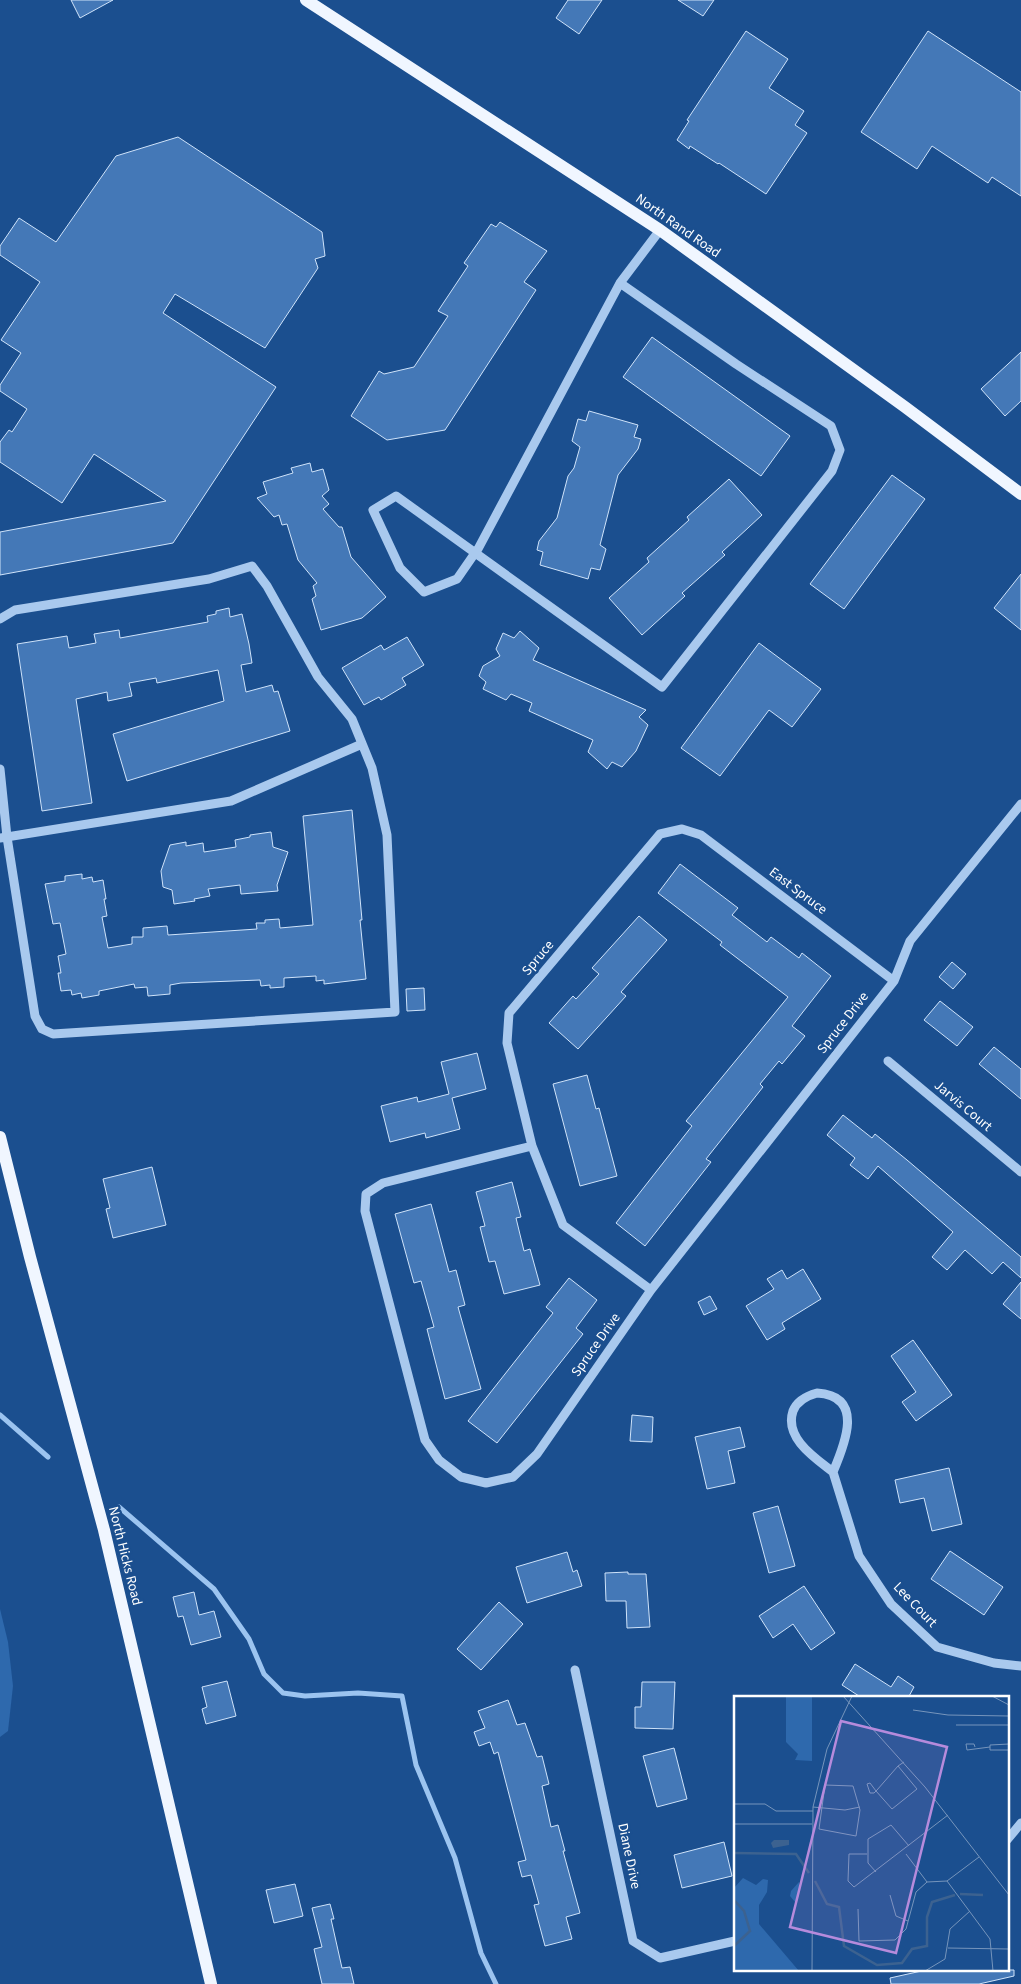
<svg xmlns="http://www.w3.org/2000/svg" width="1021" height="1984" font-family="'Source Sans 3',sans-serif">
<style>
.green{fill:#2e69ad}
.lines{fill:none;stroke-linecap:round;stroke-linejoin:round}
.stream{stroke:#9cc4f0;stroke-width:5}
.building{fill:#4478b7;stroke:#cfe3fa}
.minor{stroke:#a9c9ee;stroke-width:9}
.major{stroke:#f0f6ff;stroke-width:12}
.labels{text-anchor:middle;dominant-baseline:central;stroke-width:5;stroke-linejoin:round;paint-order:stroke}
.street-label{font-size:14px;fill:#fff;stroke:#1b4f8f}
.inset-river{fill:none;stroke:#3c6290;stroke-width:2.5}
.inset-road{fill:none;stroke:#7695bc;stroke-width:1}
.view{fill:#b68bdc;fill-opacity:0.15;stroke:#b68bdc;stroke-width:2.5}
.inset-edge{fill:none;stroke:#fff;stroke-width:2.5}
</style>
<rect width="100%" height="100%" fill="#1b4f8f"/>
<path class="green" d="M0 1609 8 1642 13 1686 8 1731 0 1737Z"/>
<g class="lines">
<path class="stream" d="M0 1415 48 1457
M119 1507 214 1589 249 1639 264 1674 283 1693 305 1696 358 1693 402 1696 416 1765 455 1858 481 1953 496 1984"/>
</g>
<path class="building" d="M71 0H113L80 18Z
M568 0H602L579 34 556 18Z
M678 0H714L703 16Z
M746 31 788 59 769 88 804 111 795 125 807 133 766 194 719 163 718 164 690 146 689 149 677 140 689 121 687 120Z
M928 31 1021 92V196L992 177 988 183 932 146 917 169 861 132Z
M178 137 322 232 325 256 315 259 318 268 265 348 175 294 163 313 276 387 173 543 0 575V532L166 501 94 454 62 503 0 462V442L9 430 12 432 27 409 0 391V385L21 353 1 340 40 282 0 255V246L19 218 56 242 116 156Z
M500 222 547 251 524 282 536 290 445 430 387 440 351 416 379 371 384 374 414 367 448 316 438 311 468 266 464 263 491 224 496 227Z
M652 337 790 436 761 476 623 377Z
M1021 352V401L1005 416 981 389Z
M589 411 638 425 634 437 641 439 638 449 618 475 600 545 606 549 600 570 591 568 588 579 540 565 543 552 537 550 539 541 557 518 568 476 574 468 580 447 572 441 578 419 586 421Z
M310 463 312 472 323 469 329 490 322 496 329 504 323 509 339 527H342L351 557 386 597 362 618 321 630 312 599 316 596 313 586 317 583 298 560 287 524 282 525 279 515 274 517 257 498 267 494 263 482 293 473 291 468Z
M892 475 925 499 844 609 810 584Z
M729 479 762 515 722 552 725 555 682 593 685 596 642 635 609 598 649 562 647 558 689 520 687 517Z
M1021 574V630L994 608Z
M229 608 230 617 242 614 249 644 252 663 241 665 246 692 272 685 274 692 278 691 290 731 127 781 113 734 224 701 218 670 157 683 156 678 129 683 132 696 108 701 107 692 76 699 92 803 42 811 17 644 67 636 69 648 96 643 94 634 119 630 120 638 208 622 207 616 216 614V611Z
M520 631 539 648 533 660 646 710 639 717 648 725 636 751 622 767 612 762 607 769 588 752 593 740 529 711 532 703 511 694 506 700 483 689 486 682 479 676 483 666 500 656 496 649 503 633 514 638Z
M407 637 424 665 402 678 406 685 381 700 379 697 364 705 342 668 381 645 384 650Z
M759 643 821 689 792 727 769 710 720 776 681 748Z
M352 810 362 920H360L366 979 324 984V980L316 981V976L284 978V987L270 988V985L261 986 260 980 181 983 170 985V994L148 996 147 987 135 988 134 984 99 991V995L82 998 81 993 72 995 71 990 61 991 58 973H61L58 956 66 954 60 923 53 924 45 884 65 881V876L82 874V879L92 877 93 882 103 880 106 899H104L107 916 102 917 108 948 132 944V937H143V928L167 926 168 935 257 929 256 923H265V920L279 919 280 928 313 925 303 816Z
M271 832 273 847 288 852 277 885 278 891 241 894 240 885 208 889 210 896 194 899 195 901 174 904 172 890 163 887 161 871 170 845 186 842V846L203 843 204 852 236 847 235 840 250 837V835Z
M680 864 738 908 732 915 767 942 771 937 799 958 802 953 831 976 792 1026 805 1036 782 1064 779 1061 760 1084 763 1087 706 1159 711 1162 645 1246 616 1223 692 1126 686 1121 788 997 720 945 722 942 658 893Z
M639 916 667 940 621 992 626 996 578 1049 549 1023 573 996 576 999 599 974 592 968Z
M952 962 966 974 953 989 939 977Z
M424 988 425 1010 407 1011 406 989Z
M940 1001 973 1027 957 1046 924 1020Z
M994 1047 1021 1069V1099L979 1064Z
M477 1053 486 1089 452 1098 460 1129 426 1138 425 1133 390 1142 381 1106 417 1097 418 1102 449 1094 441 1062Z
M587 1075 596 1109 599 1108 617 1176 580 1186 553 1084Z
M843 1115 872 1138 875 1134 907 1160 1021 1257V1278L1003 1262 992 1274 965 1250 947 1270 932 1257 953 1232 878 1166 868 1179 850 1165 855 1158 827 1135Z
M152 1167 166 1225 113 1238 106 1209 110 1208 103 1179Z
M512 1182 521 1217 516 1218 524 1251 530 1249 540 1285 504 1294 495 1261 489 1262 480 1227 485 1226 476 1192Z
M431 1204 449 1272 456 1270 465 1305 458 1307 481 1389 445 1399 427 1329 434 1327 421 1281 414 1283 395 1214Z
M803 1269 821 1299 782 1323 785 1329 767 1340 746 1306 774 1289 767 1279 782 1270 787 1279Z
M569 1278 597 1300 576 1328 583 1334 497 1443 468 1421 553 1313 546 1307Z
M1021 1282V1319L1003 1304Z
M710 1296 717 1309 704 1315 698 1302Z
M913 1340 952 1395 916 1421 902 1402 916 1392 891 1356Z
M632 1415 653 1417 652 1442 630 1441Z
M740 1427 745 1447 728 1451 735 1483 707 1489 695 1437Z
M949 1468 962 1524 932 1531 924 1498 900 1503 895 1480Z
M778 1506 795 1566 769 1573 753 1513Z
M950 1551 1003 1587 984 1615 931 1579Z
M567 1552 573 1572 577 1570 582 1586 527 1603 516 1567Z
M628 1572V1574H646L650 1627 627 1628 626 1601H606L605 1573Z
M804 1586 835 1633 811 1650 793 1624 773 1638 759 1616Z
M194 1592 199 1615 214 1611 221 1637 191 1645 183 1616 178 1617 173 1597Z
M499 1602 523 1624 481 1670 457 1649Z
M855 1664 891 1687 898 1676 914 1687 908 1698H862L842 1685Z
M227 1681 236 1716 206 1724 202 1709 207 1707 202 1687Z
M642 1682H675L673 1729 635 1728V1707H641Z
M508 1700 517 1725 525 1723 537 1757 542 1756 549 1784 542 1786 551 1827 558 1825 565 1851H563L580 1913 566 1917 572 1939 545 1946 534 1905 539 1904 531 1875 522 1877 518 1862 526 1860 498 1752 494 1754 490 1742 479 1746 474 1732 485 1728 478 1711Z
M674 1748 687 1799 657 1807 643 1756Z
M724 1842 732 1876 682 1888 674 1855Z
M295 1884 303 1916 274 1923 266 1890Z
M330 1904 334 1919H331L342 1968 350 1967 354 1984H322L314 1949 322 1947 312 1908Z
M926 1970H1014V1976L979 1984H891L890 1978Z"/>
<g class="lines">
<path class="minor" d="M620 283 736 364 831 426 840 450 832 471 662 687 396 496 373 510 400 568 424 592 457 579 475 553 478 549 620 283 660 230
M0 619 15 610 209 579 252 566 267 586 318 677 352 719 372 768 387 835 395 1012 53 1034 42 1029 35 1016 7 837 0 769
M0 838 231 801 362 744
M888 1061 1021 1172
M532 1146 383 1183 366 1194 365 1211 425 1440 439 1460 461 1477 486 1483 513 1477 537 1454 651 1290 894 981 910 941 1021 804
M651 1290 563 1225 532 1146 507 1043 509 1013 660 834 682 829 701 835 894 981
M817 1393C865 1396 845 1444 833 1472 815 1458 784 1438 793 1411 797 1401 806 1396 817 1393Z
M833 1472 859 1556 891 1604 937 1647 994 1663 1021 1666
M575 1670 633 1941 660 1958 735 1941
M1007 1840 1021 1823"/>
<path class="major" d="M306 0 660 230 905 407 1021 494
M0 1137 30 1257 104 1530 211 1984"/>
</g>
<g class="labels">
<g class="street-label">
<text transform="translate(678 226) rotate(35)">North Rand Road</text>
<text transform="translate(798 891) rotate(37)">East Spruce</text>
<text transform="translate(538 958) rotate(-50)">Spruce</text>
<text transform="translate(843 1023) rotate(-52)">Spruce Drive</text>
<text transform="translate(963 1106) rotate(40)">Jarvis Court</text>
<text transform="translate(596 1345) rotate(-55)">Spruce Drive</text>
<text transform="translate(125 1556) rotate(76)">North Hicks Road</text>
<text transform="translate(915 1605) rotate(46)">Lee Court</text>
<text transform="translate(629 1856) rotate(78)">Diane Drive</text>
</g>
</g>
<g transform="translate(734 1696)">
<rect width="275" height="275" fill="#1b4f8f"/>
<path d="M52 0H78V65L61 64 64 58 52 46ZM9 182 22 189 29 183 34 184 33 196 25 209V228L65 275H0V192ZM65 186V200L61 206 56 200 57 195Z" fill="#2e69ad"/>
<path d="M40 144H55V149L39 152 37 147Z" fill="#3c6290"/>
<path class="inset-river" d="M0 157 62 158 75 177M81 185 93 208 105 211 110 250 143 269 168 267 178 253 193 250V221L198 206 221 199M226 198 249 199M0 204 10 215 16 235 0 250"/>
<path class="inset-road" d="M109 0 191 91 275 199M258 0 275 9M179 14 214 19 275 20M222 29H275M275 48 256 49V54H275M241 51 240 48H232L233 54 256 51M164 70 183 93 158 113 142 95 136 87 133 88 136 97H140L143 94 164 70 170 66M91 89 119 90 126 114 122 140 85 133ZM0 108H31L42 115H79M79 111 111 114 126 111M0 128H78M133 158H115L114 185 120 191 214 119M172 158 193 186M142 176 134 167V143L157 129 175 150M213 185 256 243 259 275M213 185 245 161M156 199 162 220 174 225M124 213 125 245 161 244 172 233 182 196 193 186 213 185M214 252 275 253M78 275 79 111 93 53 118 0M191 275 211 263 216 233 236 215"/>
<path class="view" d="M107 25 213 51 162 257 56 231Z"/>
<rect width="275" height="275" class="inset-edge"/>
</g>
</svg>
